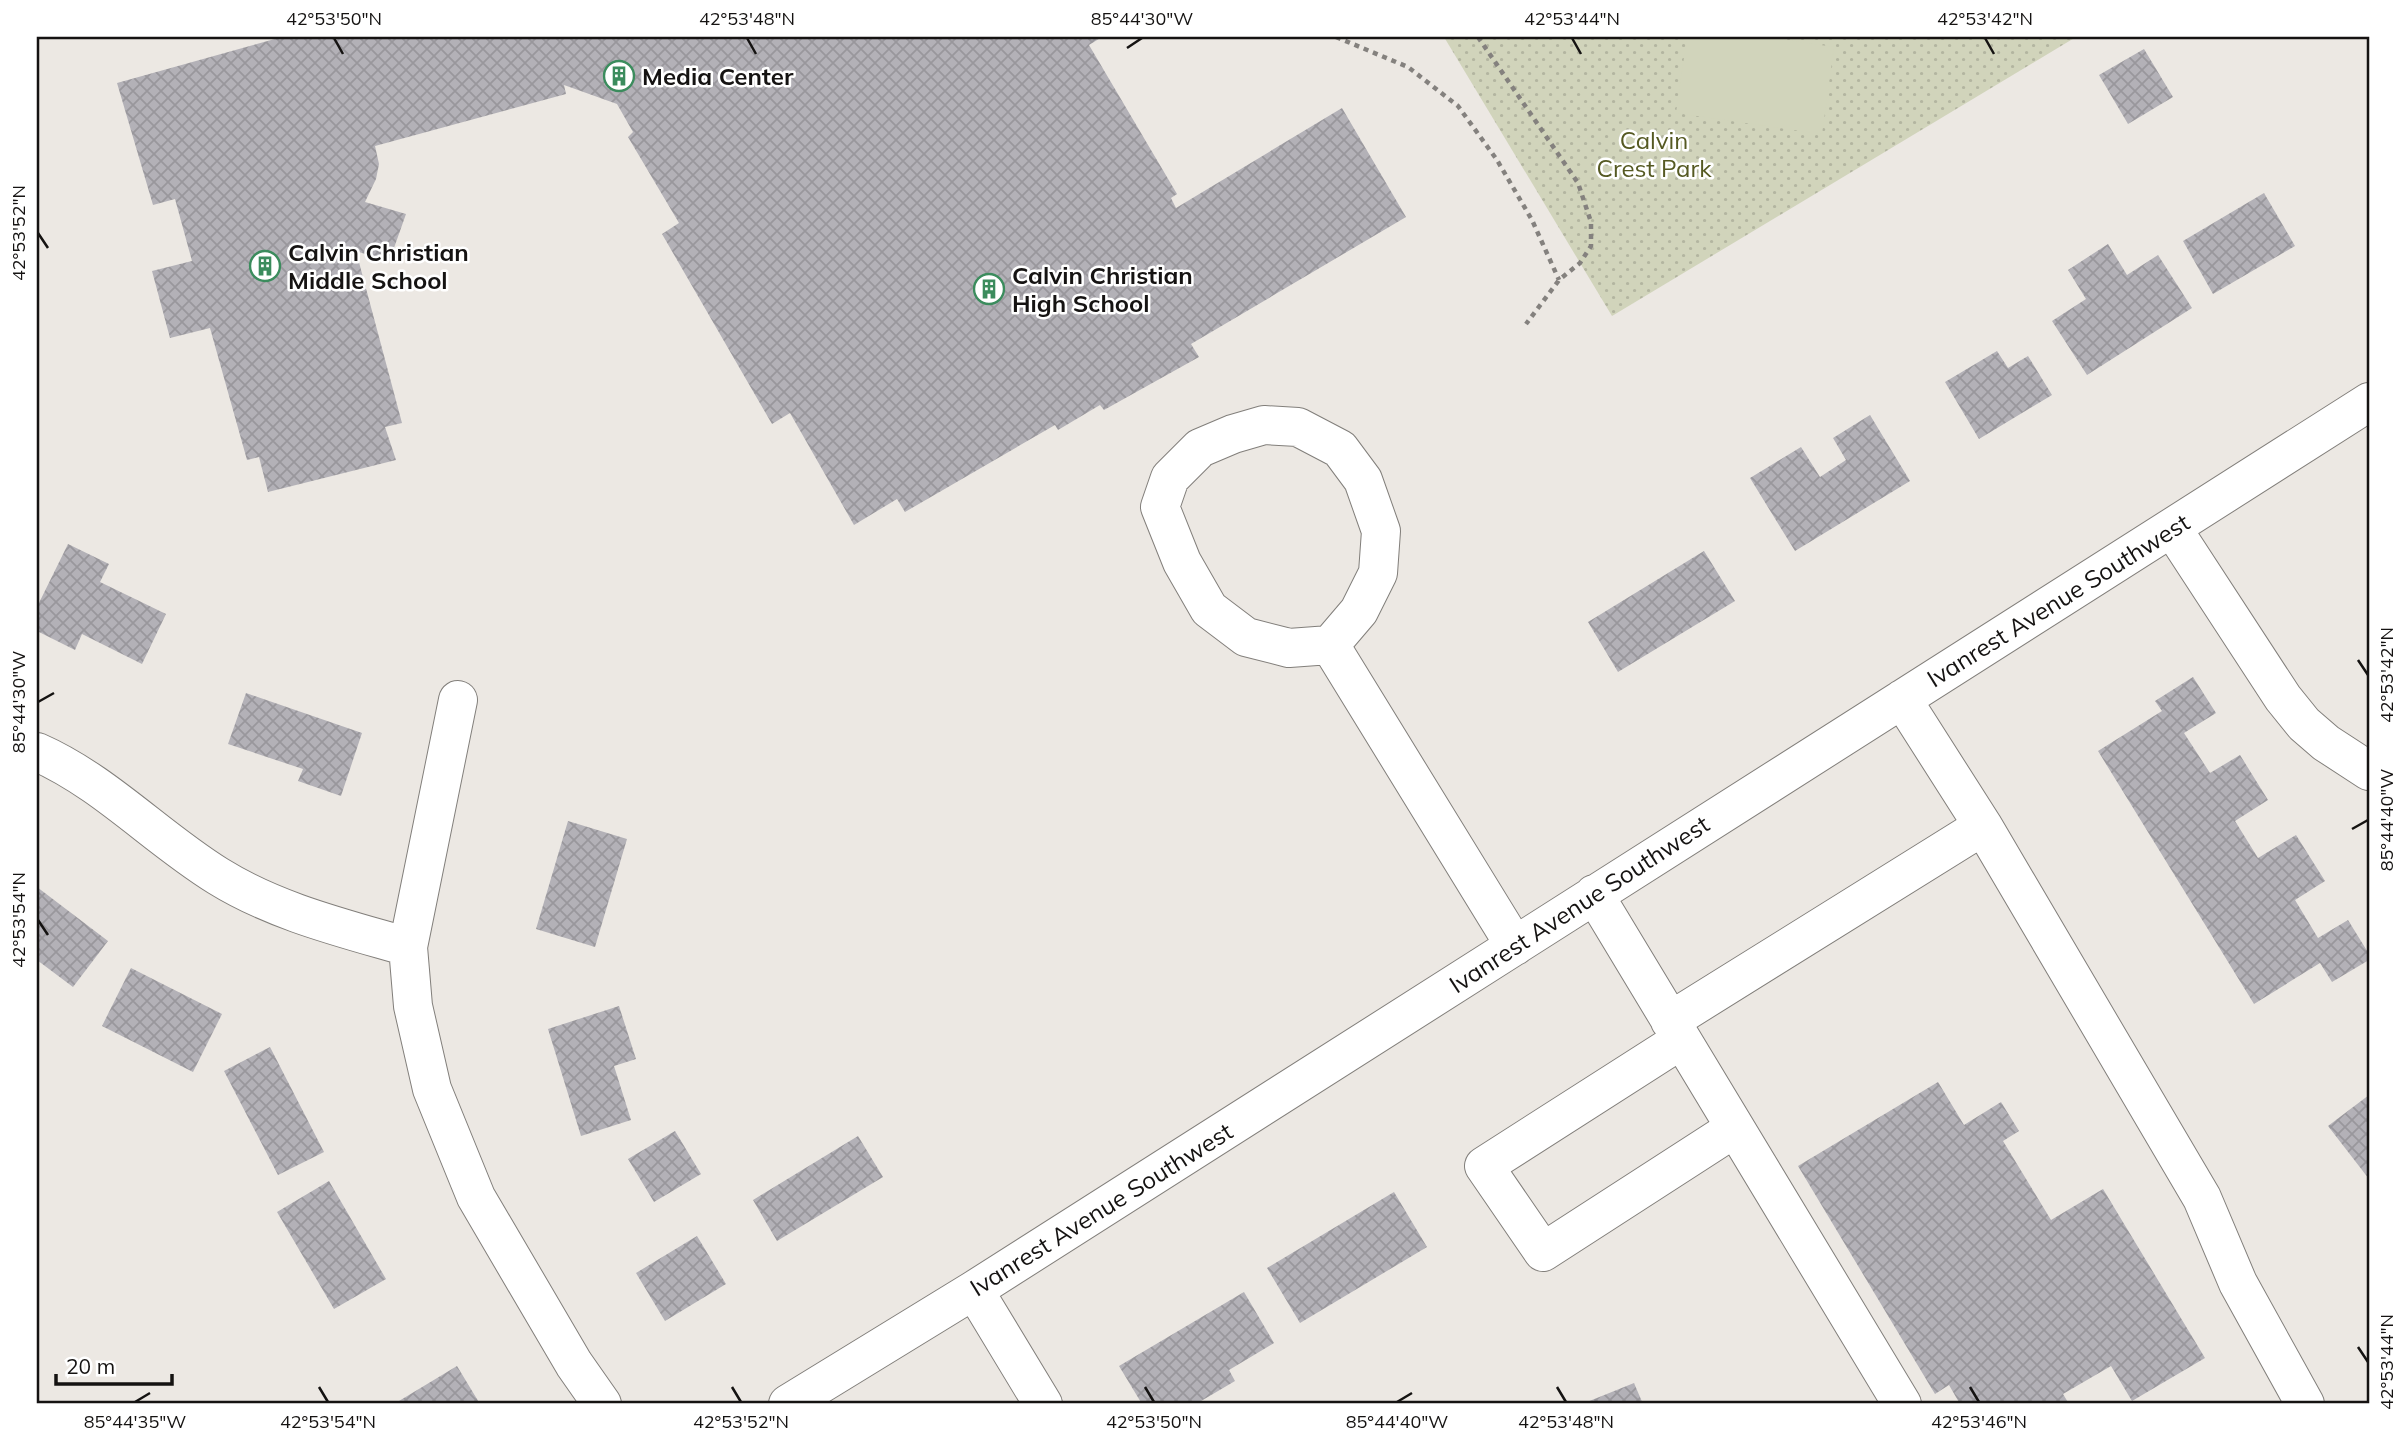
<svg xmlns="http://www.w3.org/2000/svg" width="2406" height="1441" font-family="Mulish,sans-serif">
<style>
.grass{fill:url(#grass-dots)}
.pitch{fill:#d1d4bb}
.building{fill:url(#building-cross-hatch)}
.lines{fill:none;stroke-linecap:round;stroke-linejoin:round}
.minor-casing{stroke:#827f7b;stroke-width:40}
.path{stroke:#84817e;stroke-width:4.5;stroke-dasharray:5 5;stroke-linecap:butt}
.minor{stroke:#fff;stroke-width:38}
.ticks{fill:none;stroke:#151312;stroke-width:2.5}
.labels{text-anchor:middle;dominant-baseline:central;stroke-width:5;stroke-linejoin:round;paint-order:stroke}
.poi-label{font-size:24px;font-weight:bold;fill:#151312;stroke:#fff;text-anchor:start}
.park-label{font-size:24px;fill:#555922;stroke:#fff}
.street-label{font-size:24px;fill:#151312;stroke:#fff}
.neatline{fill:none;stroke:#151312;stroke-width:2.5}
.ticks-label{font-size:18px;text-anchor:middle;fill:#151312}
</style>
<defs>
<pattern id="grass-dots" width="8" height="8" patternUnits="userSpaceOnUse" patternTransform="scale(1.75)"><rect width="8" height="8" fill="#d1d4bb"/><path d="M2 2h.1M6 6h.1" fill="none" stroke="#b3b5a0" stroke-width="1.8" stroke-linecap="round"/></pattern>
<pattern id="building-cross-hatch" width="8" height="8" patternUnits="userSpaceOnUse" patternTransform="scale(1.75)"><rect width="8" height="8" fill="#b3b1b7"/><path d="M0 0l8 8M0 8l8-8" fill="none" stroke="#99979c"/></pattern>
</defs>
<rect width="100%" height="100%" fill="#ece8e3"/>
<path class="grass" d="M1444 37H2076L1612 316Z"/>
<path class="pitch" d="M1687 37H1766L1834 47 1822 134 1676 113Z"/>
<path class="building" d="M282 37H1102L1089 45 1177 194 1171 198 1176 208 1342 108 1406 217 1191 344 1199 357 1104 410 1100 405 1058 430 1055 425 905 512 897 499 854 525 790 413 772 424 662 234 679 223 628 137 633 132 617 104 564 85 566 94 375 146 379 164 376 179 365 202 406 214 389 262 356 251 402 423 385 427 396 460 268 492 259 457 247 460 210 328 170 338 152 271 192 261 175 199 153 205 117 83Z
M2144 49 2173 97 2128 124 2099 75Z
M2264 193 2295 246 2213 294 2183 241Z
M2108 244 2127 275 2158 255 2192 308 2087 375 2052 321 2086 299 2068 270Z
M1997 351 2008 368 2028 356 2052 395 1979 439 1945 382Z
M1870 415 1910 481 1795 551 1750 478 1801 447 1820 477 1846 460 1833 438Z
M68 544 109 564 100 582 166 614 142 664 82 634 75 650 37 631V607Z
M1704 551 1735 601 1618 672 1588 622Z
M2193 677 2216 713 2184 733 2210 773 2240 755 2268 800 2235 821 2258 858 2296 835 2325 881 2295 900 2318 938 2348 920 2369 954V960L2332 982 2320 963 2254 1004 2098 751 2162 711 2155 701Z
M246 693 362 733 341 796 298 781 303 769 228 744Z
M568 821 627 839 595 947 536 929Z
M37 887 108 941 73 987 37 960Z
M131 968 222 1014 193 1072 102 1026Z
M619 1006 636 1059 614 1066 631 1120 581 1136 548 1029Z
M270 1047 324 1152 278 1175 224 1071Z
M1938 1082 1964 1125 2001 1102 2019 1131 2003 1141 2051 1220 2103 1189 2205 1358 2132 1401 2111 1366 2063 1394 2069 1404H1960L1949 1385 1935 1394 1798 1166Z
M2369 1095V1179L2328 1126Z
M675 1131 701 1174 654 1202 628 1159Z
M858 1136 883 1177 777 1241 753 1200Z
M329 1181 386 1279 334 1309 277 1212Z
M1394 1192 1427 1247 1300 1323 1267 1268Z
M697 1236 726 1284 665 1321 636 1273Z
M1244 1292 1274 1343 1229 1370 1235 1381 1196 1404H1142L1119 1366Z
M457 1366 480 1404H394Z
M1634 1383 1643 1404H1582Z"/>
<g class="lines">
<g class="minor-casing">
<path id="minor" d="M1264 425 1298 427 1340 449 1363 480 1381 531 1378 573 1359 611 1330 645 1289 648 1246 637 1209 609 1182 562 1160 507 1170 478 1200 448 1233 434Z
M2172 528 2283 698 2304 724 2326 743 2369 771
M1330 645 1515 946
M1902 699 1983 826 2202 1198 2238 1283 2305 1404
M458 700 408 947 413 1006 432 1089 476 1197 574 1364 602 1404
M37 752C105 782 155 837 218 876 276 912 343 928 408 947
M1594 894 1902 1404
M1670 1021 1983 826
M1681 1040 1484 1166 1543 1252 1735 1128
M974 1290 1043 1404
M788 1404 974 1290 2369 402"/>
</g>
<path class="path" d="M1336 37 1408 67 1458 106 1497 160 1532 220 1559 280
M1478 37 1578 183 1591 222V246L1580 263 1559 280 1526 324"/>
<use href="#minor" class="minor"/>
</g>
<path class="ticks" d="M334 38 343 54M747 38 756 54M1572 38 1581 54M1985 38 1994 54M1127 48 1142 38M38 233 48 248M2358 660 2368 675M38 702 54 693M2352 829 2368 820M38 920 48 935M2358 1347 2368 1362M319 1387 328 1402M732 1387 741 1402M1145 1387 1154 1402M1557 1387 1566 1402M1970 1387 1979 1402M135 1402 150 1393M1397 1402 1412 1393"/>
<defs>
<g id="building-ring" transform="scale(1.575)"><circle r="9.5" fill="#fff" stroke="#3b8c5d" stroke-width="1.5"/><path d="M-4-6H4V6H1V3H-1V6H-4ZM-2.5-4.3h1.7v1.8h-1.7ZM.8-4.3h1.7v1.8H.8ZM-2.5-1h1.7V.8h-1.7ZM.8-1h1.7V.8H.8Z" fill="#3b8c5d"/></g>
</defs>
<g fill-rule="evenodd">
<use href="#building-ring" x="619" y="76"/>
<use href="#building-ring" x="265" y="266"/>
<use href="#building-ring" x="989" y="289"/>
</g>
<g class="labels">
<g class="poi-label">
<text x="642" y="76">Media Center</text>
<text x="288" y="252">Calvin Christian<tspan x="288" dy="28">Middle School</tspan></text>
<text x="1012" y="275">Calvin Christian<tspan x="1012" dy="28">High School</tspan></text>
</g>
<g class="park-label">
<text x="1654" y="140">Calvin<tspan x="1654" dy="28">Crest Park</tspan></text>
</g>
<g class="street-label">
<text transform="translate(2058 600) rotate(-32)">Ivanrest Avenue Southwest</text>
<text transform="translate(1579 904) rotate(-33)">Ivanrest Avenue Southwest</text>
<text transform="translate(1101 1209) rotate(-32)">Ivanrest Avenue Southwest</text>
</g>
</g>
<rect width="2406" height="1441" fill="none" stroke="#ffffff" stroke-width="77"/>
<path d="M56 1374v10h116v-10" fill="none" stroke="#151312" stroke-width="3.5"/>
<text x="66" y="1374" font-size="21" fill="#151312" stroke="#ffffff" stroke-width="5" paint-order="stroke">20 m</text>
<rect x="38" y="38" width="2330" height="1364" class="neatline"/>
<g class="ticks-label">
<text x="334" y="25">42°53'50"N</text>
<text x="747" y="25">42°53'48"N</text>
<text x="1142" y="25">85°44'30"W</text>
<text x="1572" y="25">42°53'44"N</text>
<text x="1985" y="25">42°53'42"N</text>
<text transform="translate(19 233) rotate(-90)" y="6">42°53'52"N</text>
<text transform="translate(2387 675) rotate(-90)" y="6">42°53'42"N</text>
<text transform="translate(19 702) rotate(-90)" y="6">85°44'30"W</text>
<text transform="translate(2387 820) rotate(-90)" y="6">85°44'40"W</text>
<text transform="translate(19 920) rotate(-90)" y="6">42°53'54"N</text>
<text transform="translate(2387 1362) rotate(-90)" y="6">42°53'44"N</text>
<text x="135" y="1428">85°44'35"W</text>
<text x="328" y="1428">42°53'54"N</text>
<text x="741" y="1428">42°53'52"N</text>
<text x="1154" y="1428">42°53'50"N</text>
<text x="1397" y="1428">85°44'40"W</text>
<text x="1566" y="1428">42°53'48"N</text>
<text x="1979" y="1428">42°53'46"N</text>
</g>
</svg>
